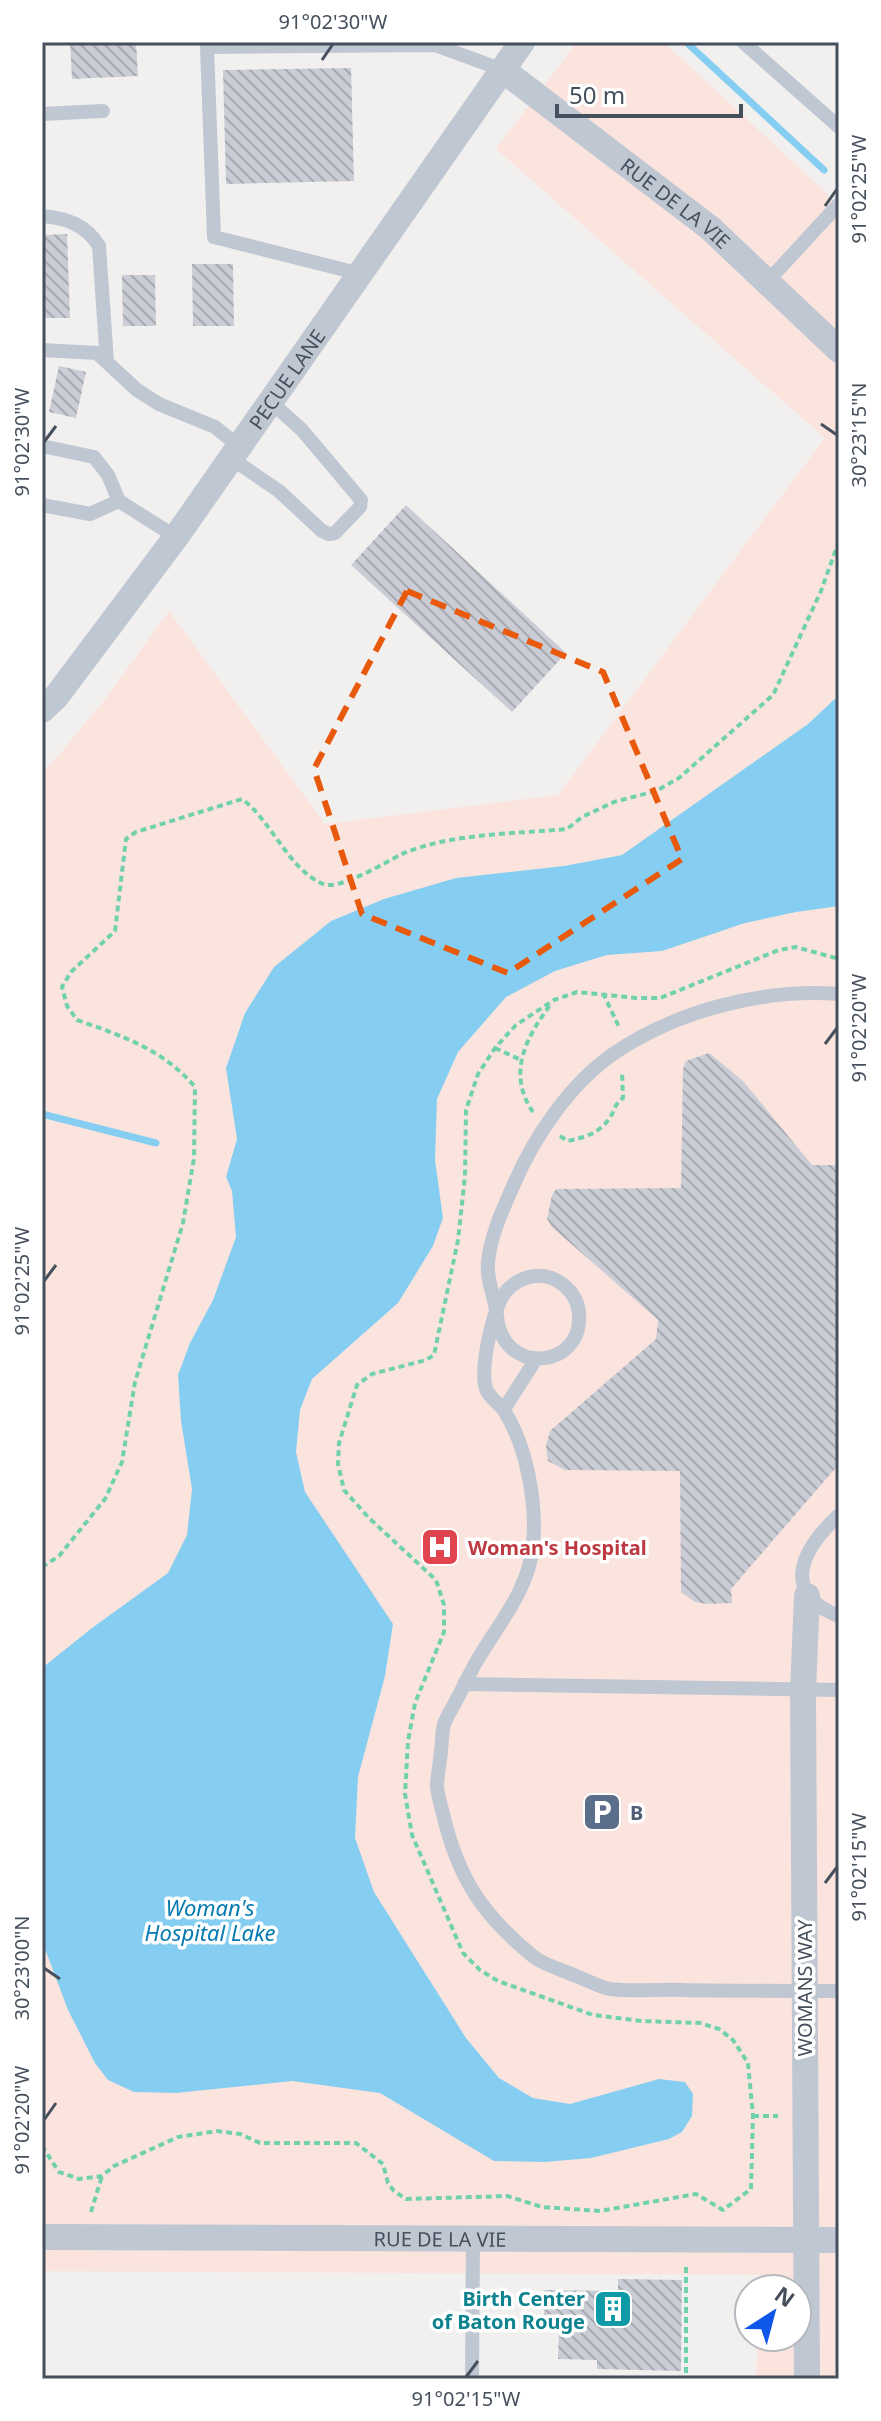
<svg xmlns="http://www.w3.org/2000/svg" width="881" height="2421" font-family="'Noto Sans',sans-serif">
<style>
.medical{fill:#fce4de}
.water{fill:#86cef1}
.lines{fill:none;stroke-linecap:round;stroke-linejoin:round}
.stream{stroke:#86cef1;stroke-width:7}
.building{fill:url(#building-back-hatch)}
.path{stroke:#71d1ad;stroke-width:4;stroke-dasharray:6 4;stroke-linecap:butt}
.service{stroke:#bfc7d2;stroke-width:14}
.minor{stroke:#bfc7d2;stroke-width:26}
.marked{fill:none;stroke:#e8590c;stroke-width:6;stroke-dasharray:16 10;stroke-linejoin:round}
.ticks{fill:none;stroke:#46505d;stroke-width:3}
.labels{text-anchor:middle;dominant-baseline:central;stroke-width:7;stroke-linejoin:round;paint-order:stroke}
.street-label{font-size:20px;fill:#46505d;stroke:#fff}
.health-label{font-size:20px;font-weight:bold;fill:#be3a42;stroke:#fff;text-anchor:start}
.service-label{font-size:20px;font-weight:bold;fill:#4e5e75;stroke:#fff;text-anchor:start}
.culture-label{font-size:20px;font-weight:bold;fill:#0d838f;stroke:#fff;text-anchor:end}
.water-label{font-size:22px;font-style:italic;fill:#057ab2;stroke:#fff}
.neatline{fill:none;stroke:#46505d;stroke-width:3}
.ticks-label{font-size:20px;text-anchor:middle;fill:#46505d}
</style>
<defs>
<pattern id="building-back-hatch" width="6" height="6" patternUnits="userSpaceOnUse" patternTransform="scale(2)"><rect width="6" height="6" fill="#cacdd5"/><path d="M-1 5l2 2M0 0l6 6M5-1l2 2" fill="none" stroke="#a6a9b0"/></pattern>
</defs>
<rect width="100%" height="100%" fill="#f2efef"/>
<path class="medical" d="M577 42H664L839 205V2379H756L758 2337H797V2289H760V2275L42 2271V771L52 763 106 698 169 611 325 824 558 795 825 438 496 149Z"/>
<path class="water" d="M839 695V906L796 912 745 923 662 951 607 955 555 971 506 997 458 1052 437 1099 435 1160 443 1218 433 1246 398 1303 312 1379 300 1410 296 1452 305 1492 393 1624 385 1676 358 1777 355 1838 374 1892 466 2038 499 2078 533 2098 570 2104 659 2079 685 2082 693 2094 692 2116 682 2132 669 2139 591 2158 545 2162 494 2161 380 2093 292 2081 176 2093 134 2092 108 2080 95 2063 68 2010 42 1941V1668L92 1628 168 1573 187 1535 192 1489 181 1421 178 1375 190 1343 213 1300 236 1237 232 1191 226 1177 237 1139 226 1068 245 1013 274 967 331 921 384 899 456 878 564 866 622 855 808 724Z"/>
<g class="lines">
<path class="stream" d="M686 42 824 170
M42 1114 156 1143"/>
</g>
<path class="building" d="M70 42H136L138 76 72 79Z
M351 68 354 181 226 184 223 70Z
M67 234 70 318H42V235Z
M192 264H233L234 326H193Z
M122 275H155L156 326H123Z
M59 366 86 372 76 418 49 412Z
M406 505 566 653 512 712 351 565Z
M709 1053 743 1081 812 1165H839V1464L731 1589 732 1603 707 1604 695 1602 681 1592 680 1471 565 1470 548 1461 546 1446 550 1431 656 1339 658 1320 552 1227 547 1219 552 1195 556 1189 681 1188 683 1069 686 1061Z
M618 2279 682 2280 681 2371 597 2369V2360L558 2359 559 2327 544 2326V2290L618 2291Z"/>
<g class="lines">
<path class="path" d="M603 993 619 1027
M495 1048 521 1060
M533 1112C506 1073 527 1036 551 1004
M560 1136 568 1141C585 1137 598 1134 609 1119 615 1111 614 1104 623 1098L622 1071
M42 1567 59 1556 105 1499 122 1462 135 1382 183 1223 194 1158 195 1087C163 1049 122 1036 77 1020L67 1006 62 987 71 972 115 931 126 839 136 832 242 799C271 820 289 870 323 884 339 891 386 862 402 854 450 833 515 834 567 829L582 817 614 802 656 791 679 778 773 695 821 591 839 541
M753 2116H778
M42 2146 59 2172 79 2179 102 2176 114 2166 178 2137 217 2131 240 2134 260 2143H356L383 2164 388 2183 394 2191 406 2199 507 2196 542 2207 600 2211 696 2194 723 2210 751 2189 753 2116 748 2063 733 2040 719 2029 700 2023 641 2021 593 2015 498 1981 480 1970 463 1953 412 1835 405 1794 408 1741 415 1703 444 1632V1605L436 1580 369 1518 344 1490 338 1464 339 1443 357 1385 372 1374 426 1360 434 1355 458 1240 465 1176 466 1110 478 1074 495 1048 516 1025 554 1000 577 992 636 998H660L779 950 796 947 839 959
M91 2212 102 2176
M686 2267V2379"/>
<path class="service" d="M743 42 839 127
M42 114 103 111
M42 216C67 218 86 225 99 246L107 362
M361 274 214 237 207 47 435 45 503 70
M768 281 839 204
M42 350 97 353 137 390 159 404 215 427 240 447
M42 446 94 457 108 475 119 501 176 537
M232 459 279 491 322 531 329 534 335 533 360 507 361 500 302 430 271 402
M42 505 90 514 119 501
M839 994C763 988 676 1011 613 1054 570 1084 534 1137 514 1184 503 1209 491 1234 488 1262 486 1279 495 1298 497 1316 502 1377 584 1369 579 1313 577 1291 556 1274 535 1276 523 1277 511 1284 504 1294 493 1310 478 1373 487 1391 491 1399 500 1404 505 1412 527 1448 537 1503 533 1545 529 1589 500 1622 478 1659 470 1672 464 1686 457 1699 453 1707 447 1716 444 1724 442 1732 442 1742 441 1751 440 1763 437 1776 437 1787 438 1796 441 1806 443 1814 458 1878 483 1916 534 1957 546 1966 563 1970 576 1976 587 1980 599 1987 610 1989 633 1992 660 1989 683 1990 735 1991 787 1991 839 1991
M504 1409 536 1359
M839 1515C802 1549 779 1593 839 1616
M464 1684 839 1690
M472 2379 473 2239"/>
<g class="minor">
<path id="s1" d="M503 70 710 228 839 350"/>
<path id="s2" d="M42 710 56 697 176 537 522 42"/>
<path id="s3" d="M42 2237 839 2240"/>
<path d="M807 2379 803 1691 807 1596"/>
</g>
</g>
<path class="marked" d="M407 591 603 672 682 859 508 973 362 914 314 769Z"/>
<path class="ticks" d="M322 60 333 44M825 206 837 189M821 424 837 435M44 442 56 426M825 1044 837 1028M44 1281 56 1265M825 1883 837 1867M44 1968 60 1979M44 2120 56 2103M466 2377 478 2361"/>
<defs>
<g id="hospital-square" transform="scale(2)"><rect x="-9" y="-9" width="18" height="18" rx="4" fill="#e0444e" stroke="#fff"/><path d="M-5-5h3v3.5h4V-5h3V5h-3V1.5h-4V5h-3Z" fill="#fff"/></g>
<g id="parking-square" transform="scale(2)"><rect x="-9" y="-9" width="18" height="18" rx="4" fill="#5c6f8a" stroke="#fff"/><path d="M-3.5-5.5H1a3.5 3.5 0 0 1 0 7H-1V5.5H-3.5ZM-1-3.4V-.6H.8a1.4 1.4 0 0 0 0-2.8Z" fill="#fff"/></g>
<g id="building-square" transform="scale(2)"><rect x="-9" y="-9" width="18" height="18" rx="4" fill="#0f9aa8" stroke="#fff"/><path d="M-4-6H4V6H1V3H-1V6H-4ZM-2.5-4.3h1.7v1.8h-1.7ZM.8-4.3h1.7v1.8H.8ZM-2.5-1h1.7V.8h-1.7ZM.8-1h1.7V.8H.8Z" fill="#fff"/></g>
</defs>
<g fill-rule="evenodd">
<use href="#hospital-square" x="440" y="1547"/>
<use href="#parking-square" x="602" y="1812"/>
<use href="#building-square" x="613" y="2309"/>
</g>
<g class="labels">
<g class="street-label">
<text stroke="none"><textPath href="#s1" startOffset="218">RUE DE LA VIE</textPath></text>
<text stroke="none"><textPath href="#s2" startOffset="412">PECUE LANE</textPath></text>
<text transform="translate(804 1988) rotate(-90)">WOMANS WAY</text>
<text stroke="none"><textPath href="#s3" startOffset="398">RUE DE LA VIE</textPath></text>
</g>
<g class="health-label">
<text x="468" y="1547">Woman's Hospital</text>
</g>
<g class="service-label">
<text x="630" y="1812">B</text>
</g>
<g class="culture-label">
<text x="585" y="2298">Birth Center<tspan x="585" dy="23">of Baton Rouge</tspan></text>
</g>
<g class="water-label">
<text x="210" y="1907">Woman's<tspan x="210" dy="25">Hospital Lake</tspan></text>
</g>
</g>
<rect width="881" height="2421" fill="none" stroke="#ffffff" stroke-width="88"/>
<g transform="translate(773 2313) rotate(36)"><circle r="38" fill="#ffffff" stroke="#b5b9be" stroke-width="2"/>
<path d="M0-6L14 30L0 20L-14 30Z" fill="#0f56eb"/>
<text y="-12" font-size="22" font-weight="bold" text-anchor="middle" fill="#46505d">N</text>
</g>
<path d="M557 104v12h184v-12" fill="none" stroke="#46505d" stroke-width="4"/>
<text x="569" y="104" font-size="24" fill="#46505d" stroke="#ffffff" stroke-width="6" paint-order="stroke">50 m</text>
<rect x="44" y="44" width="793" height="2333" class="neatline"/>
<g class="ticks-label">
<text x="333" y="29">91°02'30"W</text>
<text transform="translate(859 189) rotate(-90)" y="7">91°02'25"W</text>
<text transform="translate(859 435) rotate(-90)" y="7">30°23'15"N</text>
<text transform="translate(22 442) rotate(-90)" y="7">91°02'30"W</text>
<text transform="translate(859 1028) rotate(-90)" y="7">91°02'20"W</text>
<text transform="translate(22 1281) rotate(-90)" y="7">91°02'25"W</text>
<text transform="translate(859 1867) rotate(-90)" y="7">91°02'15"W</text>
<text transform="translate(22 1968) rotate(-90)" y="7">30°23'00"N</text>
<text transform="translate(22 2120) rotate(-90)" y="7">91°02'20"W</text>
<text x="466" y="2406">91°02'15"W</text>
</g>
</svg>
